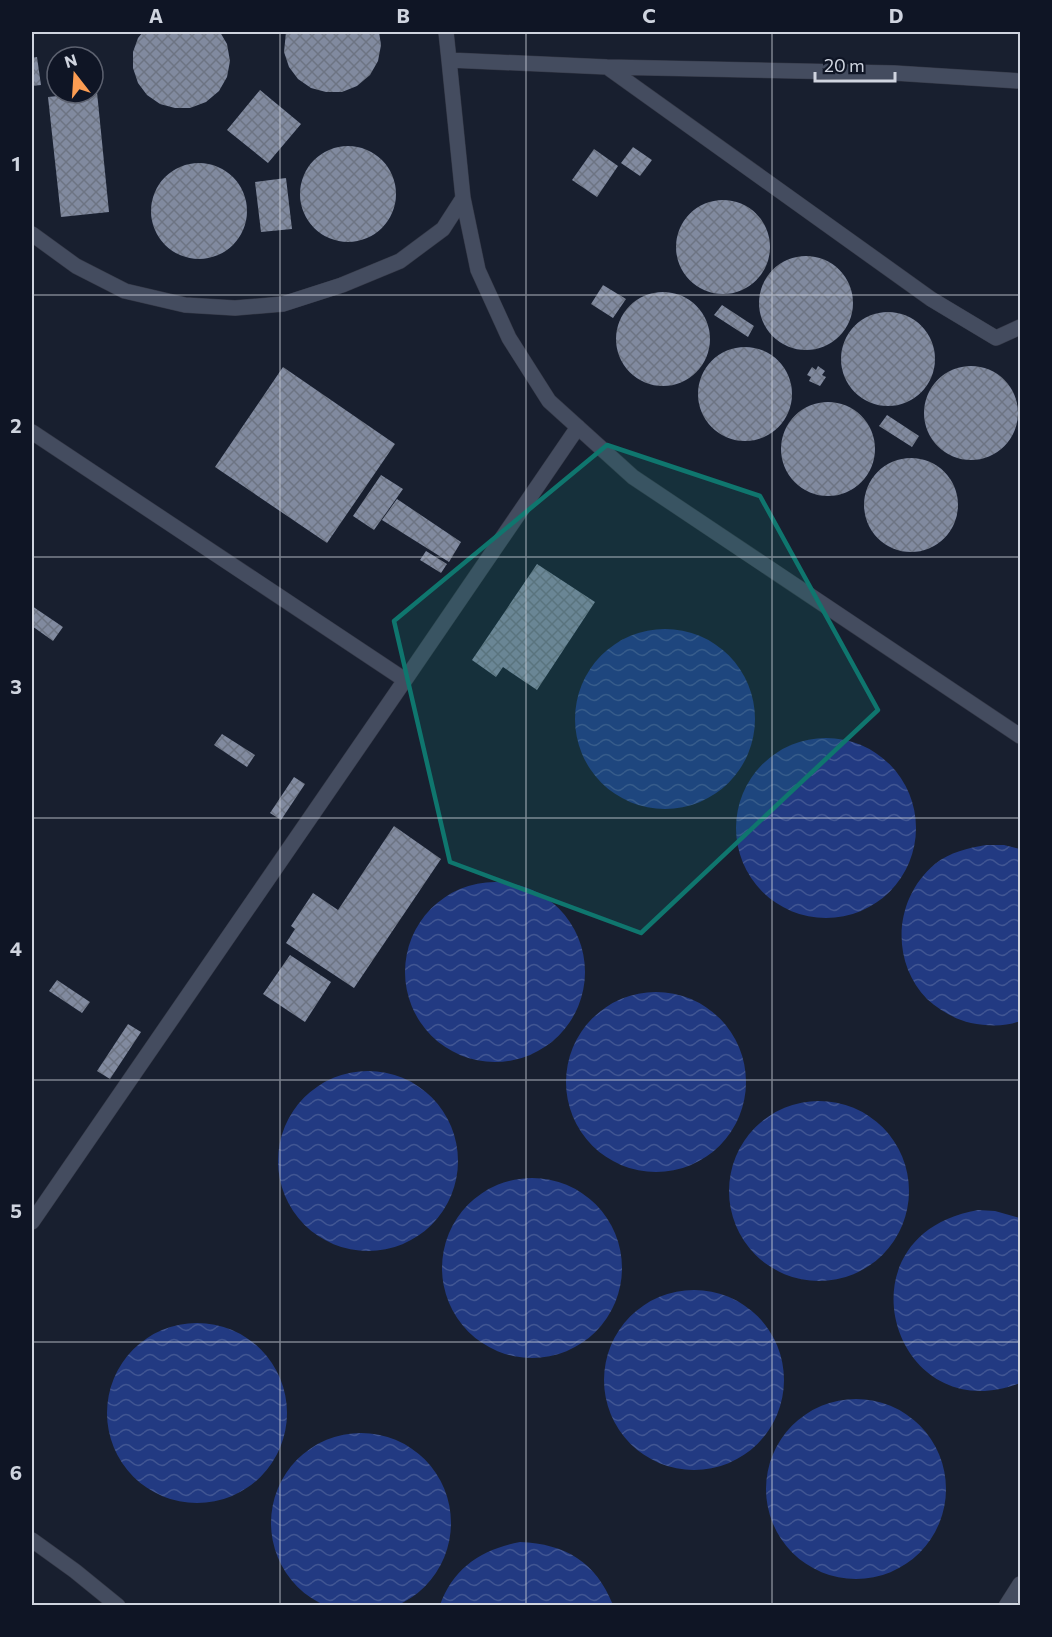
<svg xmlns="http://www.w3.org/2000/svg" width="1052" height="1637" font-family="Commissioner,sans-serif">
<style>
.water{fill:url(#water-waves)}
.building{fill:url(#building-cross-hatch)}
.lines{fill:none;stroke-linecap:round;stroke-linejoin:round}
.service-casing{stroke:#353947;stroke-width:16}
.service{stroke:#444c5f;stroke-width:15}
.marked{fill:#0f766e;fill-opacity:0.2;stroke:#0f766e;stroke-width:4.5;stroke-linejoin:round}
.grid{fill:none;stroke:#cfd4df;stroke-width:1.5;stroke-opacity:0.55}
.neatline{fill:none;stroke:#cfd4df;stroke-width:2}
.grid-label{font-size:20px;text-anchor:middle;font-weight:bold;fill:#cfd4df}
</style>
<defs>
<pattern id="water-waves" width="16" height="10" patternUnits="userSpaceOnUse" patternTransform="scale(1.5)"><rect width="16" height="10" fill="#223a82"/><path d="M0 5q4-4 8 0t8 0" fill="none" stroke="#415693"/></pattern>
<pattern id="building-cross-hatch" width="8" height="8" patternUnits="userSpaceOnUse" patternTransform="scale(1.5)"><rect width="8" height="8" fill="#818a9f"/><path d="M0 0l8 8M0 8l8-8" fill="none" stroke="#6d7483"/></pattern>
</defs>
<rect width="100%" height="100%" fill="#181f2f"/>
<path class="water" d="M575 719a90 90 0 1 1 180 0a90 90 0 1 1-180 0Z
M736 828a90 90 0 1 1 180 0a90 90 0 1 1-180 0Z
M986 845H1004L1020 849V1021C1005 1027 987 1026 971 1023 954 1019 939 1010 927 999 890 961 894 898 935 864 950 852 968 848 986 845Z
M405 972a90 90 0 1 1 180 0a90 90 0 1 1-180 0Z
M566 1082a90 90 0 1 1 180 0a90 90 0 1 1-180 0Z
M278 1161a90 90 0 1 1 180 0a90 90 0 1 1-180 0Z
M729 1191a90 90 0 1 1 180 0a90 90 0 1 1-180 0Z
M442 1268a90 90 0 1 1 180 0a90 90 0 1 1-180 0Z
M978 1210 995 1211 1020 1218V1383C893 1433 833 1235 978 1210Z
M604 1380a90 90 0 1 1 180 0a90 90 0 1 1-180 0Z
M107 1413a90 90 0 1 1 180 0a90 90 0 1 1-180 0Z
M766 1489a90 90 0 1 1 180 0a90 90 0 1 1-180 0Z
M271 1523a90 90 0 1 1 180 0a90 90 0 1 1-180 0Z
M520 1542C566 1544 596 1562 613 1605H440C453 1568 482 1549 520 1542Z"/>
<path class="building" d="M143 32H220L227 44 230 61 227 77 219 91 206 102 190 108H175L160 104 147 95 138 83 133 68V52L138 38Z
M286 32H379L381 45 378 61 370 75 357 86 342 92H326L311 88 298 79 289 67 284 52Z
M37 57 41 85 32 86V58Z
M260 90 301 124 268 163 227 130Z
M97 92 109 212 61 217 48 97Z
M300 194a48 48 0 1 1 96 0a48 48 0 1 1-96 0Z
M633 147 652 160 640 176 621 163Z
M594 149 618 166 597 197 572 180Z
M151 211a48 48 0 1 1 96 0a48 48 0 1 1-96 0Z
M286 178 292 229 261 232 255 182Z
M676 247a47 47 0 1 1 94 0a47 47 0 1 1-94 0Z
M759 303a47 47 0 1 1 94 0a47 47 0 1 1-94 0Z
M603 285 626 299 613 318 591 304Z
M616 339a47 47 0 1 1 94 0a47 47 0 1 1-94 0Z
M722 305 754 326 748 337 714 315Z
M841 359a47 47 0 1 1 94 0a47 47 0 1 1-94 0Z
M698 394a47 47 0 1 1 94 0a47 47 0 1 1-94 0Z
M924 413a47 47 0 1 1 94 0a47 47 0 1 1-94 0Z
M818 366 825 371 822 375 826 377 820 386 809 381 811 377 807 375 812 367 816 370Z
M283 367 395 444 327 543 215 467Z
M781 449a47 47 0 1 1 94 0a47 47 0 1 1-94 0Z
M887 415 919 436 912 447 879 426Z
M864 505a47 47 0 1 1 94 0a47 47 0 1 1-94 0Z
M381 475 403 489 374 530 353 516Z
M397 499 461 542 449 562 382 520Z
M426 551 447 564 441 573 420 560Z
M537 564 595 602 537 690 503 667 496 677 472 660Z
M32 606 63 627 53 641 32 626Z
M222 734 255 755 247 767 214 745Z
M294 777 305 784 281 820 270 813Z
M394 826 441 859 354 988 286 943 295 929 291 926 313 893 338 910Z
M290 955 331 982 305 1022 263 994Z
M57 980 90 1002 82 1013 49 991Z
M128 1024 141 1032 110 1079 97 1071Z"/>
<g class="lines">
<g class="service-casing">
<path id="service" d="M446 32 449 60 607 67 894 73 1020 81
M607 67 931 299 996 338 1020 327
M463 198 478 270 509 338 549 401 633 477 1020 736
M32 234 76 266 125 291 185 305 235 308 283 304 342 285 400 261 443 229 463 198 449 60
M32 432 405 680 32 1222
M405 680 578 427
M32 1540 75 1571 118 1606
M1006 1606 1020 1584"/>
</g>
<use href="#service" class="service"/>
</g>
<path class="marked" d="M607 445 760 496 878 710 641 933 450 862 394 621Z"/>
<path class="grid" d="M280 32V1606M526 32V1606M772 32V1606M32 295H1020M32 557H1020M32 818H1020M32 1080H1020M32 1342H1020"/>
<rect width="1052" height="1637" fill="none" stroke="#0f1525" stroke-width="66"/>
<g transform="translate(75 75) rotate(343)"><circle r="28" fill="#0f1525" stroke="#5c616f" stroke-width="1.5"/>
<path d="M0-4.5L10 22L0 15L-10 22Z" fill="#fc9d53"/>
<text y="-9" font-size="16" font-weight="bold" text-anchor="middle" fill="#cfd4df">N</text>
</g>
<path d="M815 72v9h80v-9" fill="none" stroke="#cfd4df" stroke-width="3"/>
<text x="824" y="72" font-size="18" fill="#cfd4df" stroke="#0f1525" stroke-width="4.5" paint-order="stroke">20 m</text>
<rect x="33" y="33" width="986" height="1571" class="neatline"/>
<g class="grid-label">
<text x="156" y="23">A</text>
<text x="403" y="23">B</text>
<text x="649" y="23">C</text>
<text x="896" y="23">D</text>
<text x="16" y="171">1</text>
<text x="16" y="433">2</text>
<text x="16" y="694">3</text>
<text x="16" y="956">4</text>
<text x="16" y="1218">5</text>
<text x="16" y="1480">6</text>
</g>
</svg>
